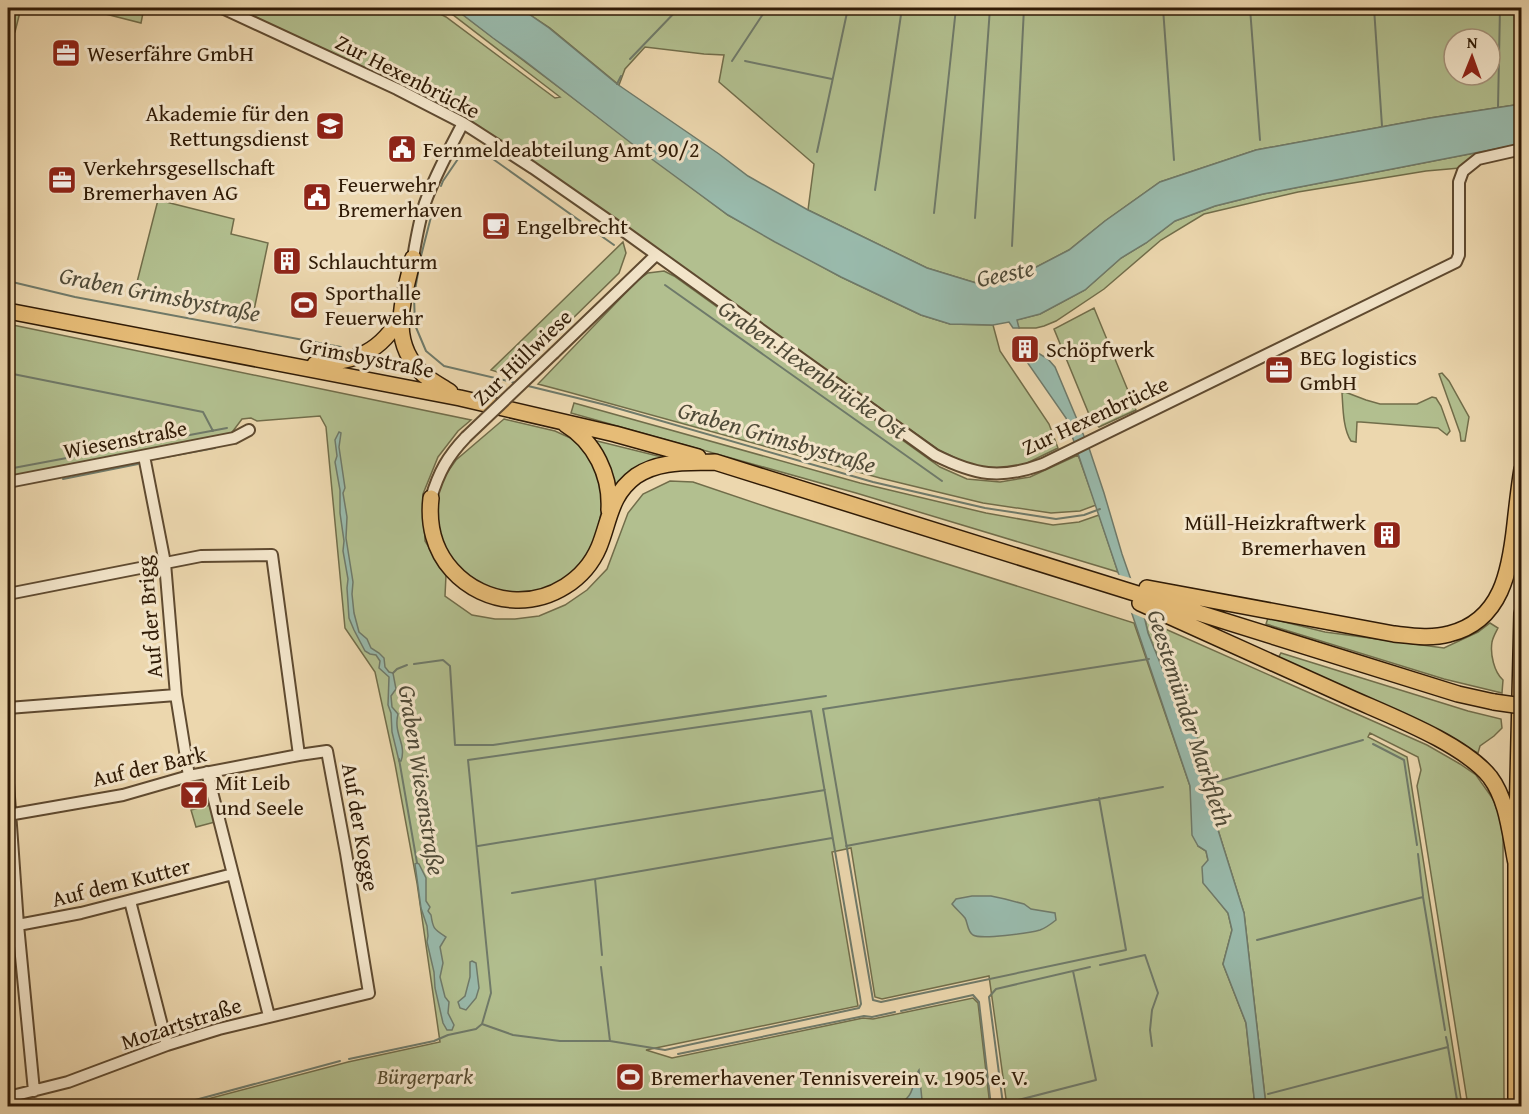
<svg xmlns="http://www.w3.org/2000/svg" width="1529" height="1114" font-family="'Gentium Book Plus',serif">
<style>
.green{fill:#b2bf8f;stroke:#716d4a;stroke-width:1.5;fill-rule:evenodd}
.water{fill:#99baac;stroke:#6f7a6a;stroke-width:1.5}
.pier{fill:#ecd7ae}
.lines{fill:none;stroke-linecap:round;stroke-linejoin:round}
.stream{stroke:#6f7a6a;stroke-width:2}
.minor-casing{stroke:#5f4a30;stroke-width:14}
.highway-casing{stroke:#301b06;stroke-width:18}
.minor{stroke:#f3e5ca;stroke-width:10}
.highway{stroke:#e6bc77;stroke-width:15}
.minor-bridge-casing{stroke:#5f4a30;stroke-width:14;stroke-linecap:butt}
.highway-bridge-casing{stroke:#301b06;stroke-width:18;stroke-linecap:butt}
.minor-bridge{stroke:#f3e5ca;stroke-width:10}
.highway-bridge{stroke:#e6bc77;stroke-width:15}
.labels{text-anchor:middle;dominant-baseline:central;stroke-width:6;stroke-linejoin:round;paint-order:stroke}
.poi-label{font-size:22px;fill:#301b06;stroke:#f3e5ca;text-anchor:start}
.street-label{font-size:22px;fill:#301b06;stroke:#f3e5ca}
.park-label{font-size:22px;font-style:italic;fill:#574c2f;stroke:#f3e5ca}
.water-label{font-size:24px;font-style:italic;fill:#504b38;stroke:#f3e5ca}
</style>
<rect width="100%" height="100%" fill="#ecd7ae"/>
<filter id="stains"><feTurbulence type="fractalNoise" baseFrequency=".00333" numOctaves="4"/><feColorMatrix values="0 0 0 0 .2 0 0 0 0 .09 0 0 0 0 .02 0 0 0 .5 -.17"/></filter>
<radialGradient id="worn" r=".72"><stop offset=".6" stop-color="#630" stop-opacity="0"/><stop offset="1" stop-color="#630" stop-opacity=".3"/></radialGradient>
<path class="green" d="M8 8H21L15 32 9 31 8 36Z
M82 8H144L141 23Z
M232 8H429L446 17 555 98 560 97 453 15 440 8H454L728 215 841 277 921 315 950 324 993 325 1000 351 1049 424 1058 448 1023 465 1001 469H978L939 450 537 164 463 117 328 51Z
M520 8H1521V104L1430 118 1256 150 1160 182 1105 221 1069 250 1021 275 976 283 927 268 808 210 814 164 719 82 724 55 704 54 645 47 625 69 619 85 550 28ZM1454 39H1490V75H1454Z
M1521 144V147C1499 151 1477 151 1460 168L1426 171 1298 192 1204 214 1161 240 1104 289 1056 321 1044 326 1036 328H1019L1016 320 1040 314 1085 290 1121 258 1146 243 1175 221 1215 206 1263 194Z
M158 200 234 219 231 234 268 243 253 315 135 290Z
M623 242 626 253 619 273 513 377 491 370Z
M664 271 674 276 940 467 967 479 1000 482 1030 477 1078 455 1096 505 1080 511 1051 513 983 503 880 478 568 392 538 384 638 280 648 273Z
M1094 308 1136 410 1099 427 1091 419 1054 329Z
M8 324 471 420 458 431 438 457 423 494 425 541 446 575 445 596 472 615 495 619H515L539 616 565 605 587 590 607 569 628 513 643 494 670 481 693 482 770 508 1134 623 1190 786 1198 846 1206 851 1208 860 1203 882 1228 913 1232 930 1223 964 1246 1023 1255 1106H1007L989 976 882 999 875 997 851 848 832 852 858 1006 646 1050 672 1058 863 1018 873 1019 973 998 978 1003 990 1106H181L348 1062 440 1042 417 883 395 764 375 672 345 628 326 427 320 416 257 421 251 418 242 419 230 435 8 479Z
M1442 373 1449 381 1469 417 1465 441H1461L1460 433 1439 374Z
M1345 392 1366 400 1380 404H1417L1432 397 1436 398 1441 406 1450 431 1447 435 1438 428 1361 422H1357L1356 442 1351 441C1343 429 1343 408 1342 393Z
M574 403 860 483 986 513 1053 525 1079 522 1099 515 1118 572 856 493 571 413Z
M504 419 555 431 577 441 591 456 604 497 596 540 587 559 554 588 517 596 474 584 444 552 436 529 437 492 444 477 456 460Z
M585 438 670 459 613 497Z
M1268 618 1325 632 1444 648 1478 632 1490 623 1498 628C1496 632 1493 637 1492 642 1490 654 1494 672 1503 680L1502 693 1444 679 1266 624Z
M1145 620 1427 745 1460 764 1476 775 1493 799 1499 815 1503 835 1504 1106H1468L1417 786 1421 770 1418 757 1370 733 1368 737 1407 757 1462 1106H1266L1244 913 1198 766 1199 748 1197 735 1171 690 1148 633Z
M1281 653 1468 711 1501 719 1502 728 1494 736 1480 746 1478 753 1277 660Z
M210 805 215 822 196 827 191 810Z"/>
<path class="water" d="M454 8H520L549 28 617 84 719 154 748 176 808 210 927 268 976 283 1021 275 1069 250 1105 221 1160 182 1256 150 1430 118 1521 104V144L1263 194 1215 206 1175 221 1146 243 1121 258 1085 290 1040 314 1017 320 1019 328H1013L1009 322 993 325 950 324 921 315 841 277 775 242 728 215 653 160 525 61 493 38Z
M1038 353 1048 359 1055 367 1089 448 1104 493 1122 554 1145 620 1148 633 1171 690 1197 735 1199 748 1198 766 1244 913 1266 1106H1255L1246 1023 1223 964 1232 930 1228 913 1203 883 1202 867 1208 860 1206 851 1198 846 1192 835 1190 786 1066 418 1027 362Z
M339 432 341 433 339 447 345 488 343 493 347 517 346 538 353 582 352 594 354 613 359 632 367 639 371 648 379 653 384 658 385 667 389 672 393 673 396 689 391 696 392 707 398 714C393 734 407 744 401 761H399L392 732 391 713 388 705 389 677 379 668 380 661 376 655 370 654 365 651 354 630 349 618 347 588 348 579 343 551 344 541 340 513V490L335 462 337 456 335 440Z
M417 863 419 864 426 878V901L430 907 428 911 431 915C433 929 434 929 446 937L440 947 443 963 440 977 445 997 449 1002 448 1013 454 1025 452 1030H447L443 1023 435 988 434 972 427 942 428 936 427 926 421 908 415 864Z
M972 896H991L1005 899 1024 904 1031 909 1055 913 1056 920C1051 924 1046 928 1040 930 1029 933 981 940 973 935 967 931 968 923 965 918 961 913 956 909 952 904L956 899Z
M472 961 476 963 479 988 476 998 466 1010 460 1008 458 1002 465 996 470 977V962Z
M919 1070 922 1100 925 1106H894C898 1104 903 1102 907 1098 915 1091 912 1080 919 1070Z"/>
<path class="pier" d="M1116 574 1134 579 1148 620 1129 612Z"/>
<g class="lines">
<path class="stream" d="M1163 8 1174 160
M1250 8 1260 140
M1374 8 1382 126
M630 59 679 8
M732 61 767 8
M745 61 832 79
M617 84 621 76
M1498 107 1500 8
M817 152 848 8
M441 186 443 181 462 153 476 147 614 245
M875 190 902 8
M934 213 956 8
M975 218 990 8
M1012 246 1024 8
M421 256 434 205
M418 273 414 296 415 325 426 351 444 366 516 383
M8 281 75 297 341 347
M665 285 942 481
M8 373 203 412 213 431
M524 385 606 405 873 482 985 508 1056 519 1084 515 1100 509
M155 459 215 448
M8 469 227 428
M63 479 138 464
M414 664 443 660 450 666 455 745H493L826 696
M393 673 397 669 407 665
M1373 744 1404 760 1417 845
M399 759 417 863
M1202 786 1363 740
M1099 798 1126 950 881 1002 873 1000 823 709 1149 659
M478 846 825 790
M846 846 1163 787
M1418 854 1423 896
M595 879 832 838
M512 893 595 879 602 955
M1257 940 1423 897 1445 1030
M1100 965 1145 955 1158 993 1152 1010 1150 1030 1152 1046
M601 967 610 1041
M901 1011 973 995 979 1002 991 1106
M1446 1037 1448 1046
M678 1054 864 1016 872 1017 895 1012
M349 1059 434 1041 448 1035 476 1029 482 1024 491 993 468 760 811 711 860 997 861 1004 859 1008 665 1050 610 1041H560L513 1035 482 1024
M1268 1094 1448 1047 1458 1106
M1003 1104 989 997 996 989 1090 967
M173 1106 340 1061
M1003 1106V1104L1096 1080 1073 971"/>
<g class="minor-casing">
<path id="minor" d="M222 8 397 89 463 123 533 168 625 232 935 455C975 475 1000 480 1043 464L1456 262 1459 255V182L1463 171 1478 159 1522 149
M413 258C416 240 419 221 425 203 435 175 449 150 463 123
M554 353 656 255
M144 456 165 563 176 695 189 776
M8 482 234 438 249 430
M431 498C439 472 447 457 466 437
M8 594 201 556 272 555 299 755 327 751 346 853 369 993 219 1029 167 1045 68 1082 8 1097
M8 708 176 695
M207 772 269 1016
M8 783 18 925 34 1091
M8 815 123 795 189 776 299 755
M130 901 167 1045
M18 925 81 913 233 874"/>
</g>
<g class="highway-casing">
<path id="highway" d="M413 258C404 298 387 341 423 374 431 381 441 386 450 392
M8 311 460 398 615 434 698 457
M315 364C355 362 382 352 401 315
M565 424C595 442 611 476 609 510
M431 498C428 524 434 550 452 570 468 588 491 599 516 600 551 601 585 580 599 547 610 520 610 495 636 476 660 460 688 463 715 462L1458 694 1494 702
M1147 588 1394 634C1412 636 1431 639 1449 634 1502 621 1510 570 1515 524 1517 506 1519 487 1522 469
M1140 603C1208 634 1276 665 1344 695 1385 714 1462 742 1490 777 1508 801 1510 835 1516 863
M1516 1106V863L1522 613"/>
</g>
<use href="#minor" class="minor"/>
<use href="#highway" class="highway"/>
<g class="minor-bridge-casing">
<path id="minor-bridge" d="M466 437 554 353"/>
</g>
<g class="highway-bridge-casing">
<path id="highway-bridge" d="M1494 702 1522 706"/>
</g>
<use href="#minor-bridge" class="minor-bridge"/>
<use href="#highway-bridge" class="highway-bridge"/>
</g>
<defs>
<g id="office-square" transform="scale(1.5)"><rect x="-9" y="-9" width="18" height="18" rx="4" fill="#8f2418" stroke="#f3e5ca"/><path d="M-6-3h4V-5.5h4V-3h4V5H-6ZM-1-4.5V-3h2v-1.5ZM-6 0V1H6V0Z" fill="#fff"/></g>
<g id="school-square" transform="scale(1.5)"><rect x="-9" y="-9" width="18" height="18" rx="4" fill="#8f2418" stroke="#f3e5ca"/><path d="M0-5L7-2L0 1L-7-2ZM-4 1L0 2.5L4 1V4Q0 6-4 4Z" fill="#fff"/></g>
<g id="civic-square" transform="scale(1.5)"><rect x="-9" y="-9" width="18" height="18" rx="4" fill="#8f2418" stroke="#f3e5ca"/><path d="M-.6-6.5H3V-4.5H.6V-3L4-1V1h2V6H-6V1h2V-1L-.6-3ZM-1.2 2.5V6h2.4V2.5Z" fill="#fff"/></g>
<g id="cafe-square" transform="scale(1.5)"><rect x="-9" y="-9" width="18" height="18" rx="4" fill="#8f2418" stroke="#f3e5ca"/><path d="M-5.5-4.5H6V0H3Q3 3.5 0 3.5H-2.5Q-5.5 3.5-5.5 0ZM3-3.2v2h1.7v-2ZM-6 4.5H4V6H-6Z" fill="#fff"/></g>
<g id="building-square" transform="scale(1.5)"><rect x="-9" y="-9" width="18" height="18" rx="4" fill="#8f2418" stroke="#f3e5ca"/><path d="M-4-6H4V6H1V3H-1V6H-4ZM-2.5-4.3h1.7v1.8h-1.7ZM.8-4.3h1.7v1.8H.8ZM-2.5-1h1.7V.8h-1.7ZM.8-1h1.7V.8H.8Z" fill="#fff"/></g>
<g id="stadium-square" transform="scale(1.5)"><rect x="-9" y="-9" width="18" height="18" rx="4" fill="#8f2418" stroke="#f3e5ca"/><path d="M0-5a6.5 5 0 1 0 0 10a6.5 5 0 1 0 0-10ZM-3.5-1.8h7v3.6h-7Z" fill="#fff"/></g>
<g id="bar-square" transform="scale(1.5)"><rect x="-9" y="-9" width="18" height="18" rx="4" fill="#8f2418" stroke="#f3e5ca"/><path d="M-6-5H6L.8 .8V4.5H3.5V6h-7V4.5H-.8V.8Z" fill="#fff"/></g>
</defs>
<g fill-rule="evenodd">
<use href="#office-square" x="66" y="53"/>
<use href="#school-square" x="330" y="126"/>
<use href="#civic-square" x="402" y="149"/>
<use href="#office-square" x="62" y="180"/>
<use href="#civic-square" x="317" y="197"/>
<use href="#cafe-square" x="496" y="226"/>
<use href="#building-square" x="287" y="261"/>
<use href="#stadium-square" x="304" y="305"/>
<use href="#building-square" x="1025" y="349"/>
<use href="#office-square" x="1279" y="370"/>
<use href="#building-square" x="1387" y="535"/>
<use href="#bar-square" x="194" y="795"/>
<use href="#stadium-square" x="630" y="1077"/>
</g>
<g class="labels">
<g class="poi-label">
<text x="87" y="53">Weserfähre GmbH</text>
<text x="309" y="113" text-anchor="end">Akademie für den<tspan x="309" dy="25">Rettungsdienst</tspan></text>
<text x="423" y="149">Fernmeldeabteilung Amt 90/2</text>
<text x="83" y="167">Verkehrsgesellschaft<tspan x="83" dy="25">Bremerhaven AG</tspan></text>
<text x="338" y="184">Feuerwehr<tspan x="338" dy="25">Bremerhaven</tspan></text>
<text x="517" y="226">Engelbrecht</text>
<text x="308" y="261">Schlauchturm</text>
<text x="325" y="292">Sporthalle<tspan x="325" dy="25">Feuerwehr</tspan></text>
<text x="1046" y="349">Schöpfwerk</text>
<text x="1300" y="357">BEG logistics<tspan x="1300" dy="25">GmbH</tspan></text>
<text x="1366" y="522" text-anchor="end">Müll-Heizkraftwerk<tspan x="1366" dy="25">Bremerhaven</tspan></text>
<text x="215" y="782">Mit Leib<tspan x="215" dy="25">und Seele</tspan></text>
<text x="651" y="1077">Bremerhavener Tennisverein v. 1905 e. V.</text>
</g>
<g class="street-label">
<text transform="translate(408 76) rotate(27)">Zur Hexenbrücke</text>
<text transform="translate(367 357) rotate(11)">Grimsbystraße</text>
<text transform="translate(522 357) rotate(-44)">Zur Hüllwiese</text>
<text transform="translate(1095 415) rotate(-25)">Zur Hexenbrücke</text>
<text transform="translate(125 439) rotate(-11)">Wiesenstraße</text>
<text transform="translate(149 617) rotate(-95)">Auf der Brigg</text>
<text transform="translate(149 766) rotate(-13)">Auf der Bark</text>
<text transform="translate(361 827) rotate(80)">Auf der Kogge</text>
<text transform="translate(121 882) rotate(-14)">Auf dem Kutter</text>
<text transform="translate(181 1023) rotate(-18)">Mozartstraße</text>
</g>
<g class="park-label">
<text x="425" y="1076">Bürgerpark</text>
</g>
<g class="water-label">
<text transform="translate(1005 273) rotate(-12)">Geeste</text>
<text transform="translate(160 294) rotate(11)">Graben Grimsbystraße</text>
<text transform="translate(813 369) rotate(35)">Graben Hexenbrücke Ost</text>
<text transform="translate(777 437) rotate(16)">Graben Grimsbystraße</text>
<text transform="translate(1190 718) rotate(72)">Geestemünder Markfleth</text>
<text transform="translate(422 780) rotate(81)">Graben Wiesenstraße</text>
</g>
</g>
<rect width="1529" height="1114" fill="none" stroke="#ecd7ae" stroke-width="30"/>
<rect x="9" y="9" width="1511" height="1096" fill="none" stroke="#301b06" stroke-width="3"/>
<rect x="15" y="15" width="1499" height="1084" fill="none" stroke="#301b06" stroke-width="1.5"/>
<g transform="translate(1472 57) rotate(1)"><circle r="28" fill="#f3e5ca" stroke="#a5947c" stroke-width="1.5"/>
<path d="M0-4.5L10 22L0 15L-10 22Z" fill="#8f2418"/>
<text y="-9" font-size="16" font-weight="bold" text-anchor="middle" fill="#301b06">N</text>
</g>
<rect width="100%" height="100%" filter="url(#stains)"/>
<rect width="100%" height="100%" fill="url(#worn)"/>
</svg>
